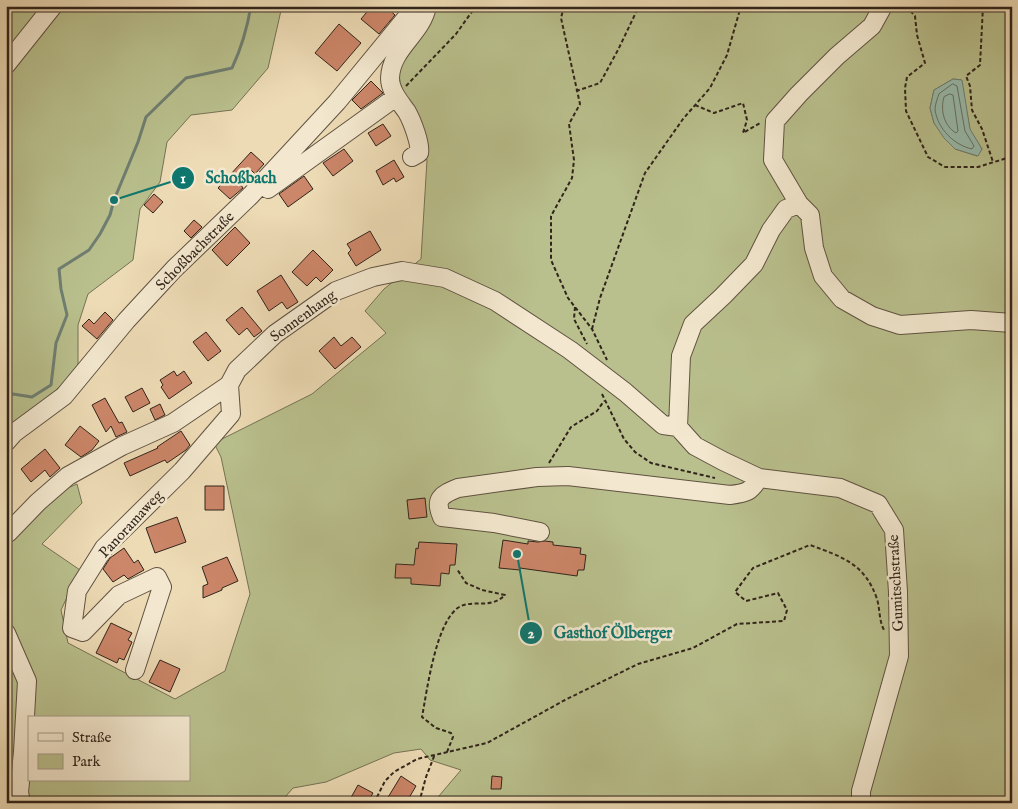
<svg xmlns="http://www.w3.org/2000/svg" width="1018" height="809" font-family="'IM FELL English',serif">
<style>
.green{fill:#b9c08d;stroke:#757254;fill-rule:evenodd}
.water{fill:#99bbac;stroke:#6f7f72}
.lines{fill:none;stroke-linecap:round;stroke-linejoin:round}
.shore{stroke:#657064;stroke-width:1}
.stream{stroke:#6f7f72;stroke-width:3}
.building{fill:#cc8669;stroke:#31241b}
.minor-casing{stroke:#605242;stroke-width:20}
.path{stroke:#31241b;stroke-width:2;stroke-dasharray:4 2.5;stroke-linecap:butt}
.minor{stroke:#f3e8cf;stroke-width:18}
.labels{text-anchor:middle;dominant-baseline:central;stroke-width:5;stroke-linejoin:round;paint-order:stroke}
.street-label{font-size:15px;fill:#31241b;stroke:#f3e8cf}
.leader{fill:none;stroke:#0f766e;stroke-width:2}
.callout-dot{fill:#0f766e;stroke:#f3e8cf;stroke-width:2}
.mark-label{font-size:15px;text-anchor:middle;font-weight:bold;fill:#fff}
.callout-label{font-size:16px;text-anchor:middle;font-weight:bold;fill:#0f766e;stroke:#f3e8cf;stroke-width:5;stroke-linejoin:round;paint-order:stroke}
</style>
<rect width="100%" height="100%" fill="#eddbb5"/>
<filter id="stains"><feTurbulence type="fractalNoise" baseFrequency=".004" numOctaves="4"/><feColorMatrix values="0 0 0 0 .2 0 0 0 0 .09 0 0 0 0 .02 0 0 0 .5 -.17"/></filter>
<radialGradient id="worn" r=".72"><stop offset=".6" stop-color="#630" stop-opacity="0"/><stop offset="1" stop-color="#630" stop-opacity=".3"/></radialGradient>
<path class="green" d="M6 6H282L268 68 232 110 191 115 167 142 160 182 140 209 133 260 88 294 78 325V368L42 404 6 427Z
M433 6H1012V803H433L461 770 430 760 421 749 394 753 326 782 293 788 280 803H6V458L11 477 10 536 48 496 77 484 82 503 42 544 80 570 61 610 68 643 175 699 225 671 250 594 221 457 214 443 312 394 386 333 365 311 384 289 421 259 427 160 394 77ZM953 79 961 80 970 130 982 149 977 156 955 149 934 123 930 108 934 90ZM29 718H189V780H29Z"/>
<path class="water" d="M953 79 962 80 970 129 982 149 978 156 955 149 944 138 934 123 930 108 934 90Z"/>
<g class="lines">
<path class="shore" d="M953 84 957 86 965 131 974 146 972 149C954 145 938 129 935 110 935 105 937 99 939 94Z
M950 94 953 95 958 131 956 133C944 126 940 110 944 97Z"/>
<path class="stream" d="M6 397 13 394 32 397 51 385 56 343 67 315 61 289 59 269 89 250 100 234 110 215 114 200 138 142 146 117 186 78 232 68C242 47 247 29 251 6
M11 792 10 785 12 776"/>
</g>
<path class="building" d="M372 6H385L395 15 379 34 361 19Z
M339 24 361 43 337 71 315 53Z
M371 81 383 93 361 109 352 100Z
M383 124 391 136 376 146 368 133Z
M344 149 353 161 333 176 323 163Z
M251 152 264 164 255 174 251 170 239 182 243 188 230 199 218 188Z
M394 160 404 177 396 182 394 178 383 185 376 171Z
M304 176 313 189 288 207 279 194Z
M154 194 163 202 153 213 144 205Z
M194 220 202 227 191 238 184 231Z
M235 227 250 243 227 266 212 250Z
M370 231 381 250 356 266 348 253 351 250 347 244Z
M313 250 333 270 321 282 316 277 307 286 292 272Z
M281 275 298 302 287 309 282 302 269 311 257 291Z
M242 307 262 331 254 337 247 328 239 335 226 320Z
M105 312 113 320 97 339 82 326 89 319 94 324Z
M206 332 221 351 208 361 193 342Z
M334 337 341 346 352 337 361 347 335 369 319 351Z
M174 371 177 376 184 371 192 383 169 399 161 387 163 385 160 380Z
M142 388 150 403 133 412 125 397Z
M105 398 119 423 122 422 127 432 116 437 111 426 106 432 92 405Z
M160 404 165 415 155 420 150 409Z
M80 426 99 441 92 450 81 457 65 445Z
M181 431 190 445 186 450 167 463 165 460 130 476 124 463 158 448 157 447Z
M45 449 60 468 50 477 45 470 31 482 21 469Z
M205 486H224V510H205Z
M425 498 427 517 409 519 407 500Z
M177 517 186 542 155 553 146 528Z
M503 540 528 544V541L538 542 545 541 553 542V545L581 548 580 554 586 555 584 570H578L577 576 520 568V570L499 568Z
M419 542 457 544 455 565H450L449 574 441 573 440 586 411 584V578H395L396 564 414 565 416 548 418 549Z
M124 548 134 563 138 560 144 570 128 579 124 575 113 582 103 569 110 558Z
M227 557 238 581 222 588V590L203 598V586L208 584 202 567Z
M111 623 132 633 128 640 132 642 124 660 119 658 117 663 96 653Z
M160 660 180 669 170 692 149 682Z
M401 776 416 786 406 803H393L387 799Z
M492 776 502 777 501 789H491Z
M358 785 373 793 367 803H348Z"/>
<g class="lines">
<g class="minor-casing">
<path id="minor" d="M6 65 53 6
M412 157 419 153C421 144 412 121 407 112 400 102 390 91 390 78 391 48 422 34 427 6
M268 189 396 97
M799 204 773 160 775 121 799 94 837 56 872 26 883 6
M6 442 14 433 64 396 126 321 174 269 251 195 337 102 416 6
M540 532 494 523 442 517C434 499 441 495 458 488L537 477 568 476 730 495C747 493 750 492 759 478
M6 533H8L38 502 68 476 122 446 173 423 229 385 237 370 275 334 336 291 373 277 402 271 445 278 495 301 570 350 625 392 663 425 678 427
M6 633 27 681 23 752 19 792 21 803
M135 670 162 587 157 577 119 595 83 632 72 628 77 591 104 548 182 471 231 414 229 385
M861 803V791L899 656 898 592 894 530 878 504 840 488 759 478 723 461 695 446 678 427 681 356 693 324 723 296 754 264 771 230 786 209 799 204 810 215 814 248 823 276 842 299 872 316 900 325 971 320 1012 323"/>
</g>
<path class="path" d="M564 6 561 18 580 104 569 124 574 160 572 178 551 216V260L568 298 592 329 607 360
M906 6 915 16 917 35 925 63 907 77 905 88 906 111 928 157 945 167H978L1007 158 1012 154
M983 6 980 65 966 76 970 86 972 110 982 129 993 162
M406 86 456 34 476 6
M576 91 600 83 618 50 639 6
M695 105 714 113 743 103 747 120 743 133 760 123
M575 307 574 319 587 344
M592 329 600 298 645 173 683 119 710 88 727 55 741 6
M602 394 624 439 635 452 651 463 715 478
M549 463 571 427 597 411 604 401
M447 752 453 737 451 733 436 728 422 717C427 691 436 618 461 606 476 600 491 609 505 595L482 590 466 583 457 569
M374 803 385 781 394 772 417 759 487 743 565 700 638 664 693 648 737 624 784 621 787 610 778 593 746 601 735 592 753 568 810 545C843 557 865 564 877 599 880 609 879 621 884 630
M419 803 426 777 435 754"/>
<use href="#minor" class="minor"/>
</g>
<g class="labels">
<g class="street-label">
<text transform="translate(195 251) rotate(-45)">Schoßbachstraße</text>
<text transform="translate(303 316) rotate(-36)">Sonnenhang</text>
<text transform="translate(131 524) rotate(-47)">Panoramaweg</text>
<text transform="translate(896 583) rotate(-93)">Gumitschstraße</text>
</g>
</g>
<path class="leader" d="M114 200L183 178M517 554L531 633"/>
<g class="callout-dot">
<circle cx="114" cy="200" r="5"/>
<circle cx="517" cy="554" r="5"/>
<circle cx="183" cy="178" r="12"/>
<circle cx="531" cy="633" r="12"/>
</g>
<g class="mark-label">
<text x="183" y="183">1</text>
<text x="531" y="638">2</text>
</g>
<g class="callout-label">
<text x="241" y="183">Schoßbach</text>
<text x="613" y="638">Gasthof Ölberger</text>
</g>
<rect width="1018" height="809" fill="none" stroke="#eddbb5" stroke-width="25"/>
<rect x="8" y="8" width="1003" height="794" fill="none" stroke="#31241b" stroke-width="2.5"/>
<rect x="12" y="12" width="993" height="784" fill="none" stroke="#31241b"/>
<rect x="28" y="716" width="162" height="65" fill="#f3e8cf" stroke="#a59a87"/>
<rect x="38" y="733" width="25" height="8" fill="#f3e8cf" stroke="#a59a87"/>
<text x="72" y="742" font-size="15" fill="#31241b">Straße</text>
<rect x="38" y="754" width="25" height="15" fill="#b9c08d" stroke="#a59a87"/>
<text x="72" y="766" font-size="15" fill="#31241b">Park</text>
<rect width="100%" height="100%" filter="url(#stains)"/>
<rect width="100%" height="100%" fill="url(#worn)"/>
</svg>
